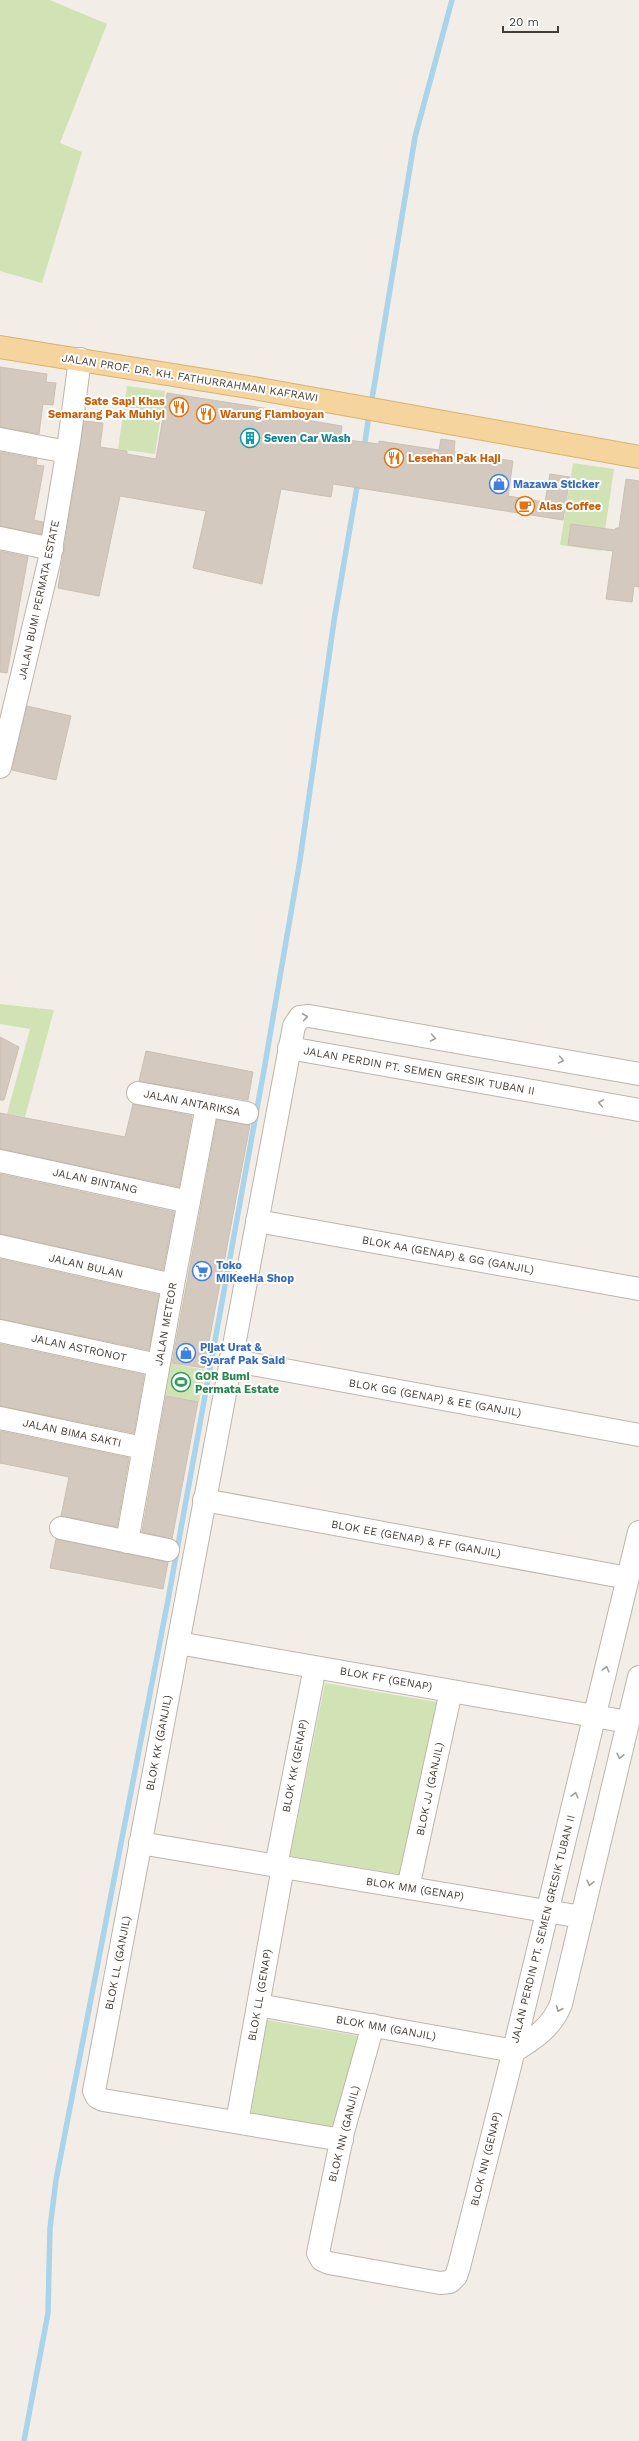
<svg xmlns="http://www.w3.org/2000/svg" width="639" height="2441" font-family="'Work Sans',sans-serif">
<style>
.green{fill:#d1e3b4}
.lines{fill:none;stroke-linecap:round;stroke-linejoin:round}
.stream{stroke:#a9d4ea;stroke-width:5.5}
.building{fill:#d3c9be;stroke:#cdc0b2}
.minor-casing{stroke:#bdb5ab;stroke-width:24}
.major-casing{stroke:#d9b16e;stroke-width:24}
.minor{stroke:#fff;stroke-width:22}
.major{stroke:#f5d59d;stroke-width:22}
.oneway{stroke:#a29e9b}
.labels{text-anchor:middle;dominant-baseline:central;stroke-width:4;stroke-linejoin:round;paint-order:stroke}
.street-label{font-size:11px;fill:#453e37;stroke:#fff}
.food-label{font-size:11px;font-weight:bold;fill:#c56008;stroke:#fff;text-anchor:start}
.culture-label{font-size:11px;font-weight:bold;fill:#0d838f;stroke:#fff;text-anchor:start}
.shop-label{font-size:11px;font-weight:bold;fill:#366cbe;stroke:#fff;text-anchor:start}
.leisure-label{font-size:11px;font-weight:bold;fill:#27864d;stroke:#fff;text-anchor:start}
</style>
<rect width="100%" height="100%" fill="#f2eee7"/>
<path class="green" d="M0 0H50L107 24 60 143 82 152 42 283 0 271Z
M127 386 165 391 155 454 118 449Z
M573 463 614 469 602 551 560 545Z
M0 1004 54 1010 25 1117 7 1114 30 1029 0 1024Z
M164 1362 205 1370 199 1402 157 1394Z
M325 1683 437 1702 399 1874 290 1856Z
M267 2020 359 2036 333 2127 251 2113Z"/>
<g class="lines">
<path class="stream" d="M371 405 415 137 452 0
M364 449 369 414
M24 2441 48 2313 50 2228 56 2180 168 1600 264 1070 300 860 334 621 358 481"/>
</g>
<path class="building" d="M0 367 47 374 46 382 56 383 53 405 43 404 39 434 0 427Z
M167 393 289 412 288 417 342 426 340 439 379 444V441L439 450 441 439 455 441 454 452 513 461 508 496 545 502 550 474 570 477 563 520 333 484 331 497 281 489 262 584 193 568 206 511 120 496 99 596 58 588 84 421 103 423 100 447 127 451V454L156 459Z
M0 452 37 459 36 465 44 466 34 520 43 522 41 534 0 526Z
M626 479 639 481V587L634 586 632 602 606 599 613 551 568 545 571 524 615 530 616 528H619Z
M0 551 28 557 7 673 0 672Z
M27 706 71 716 56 780 12 770Z
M0 1037 19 1047 4 1100H0Z
M146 1051 253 1072 248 1100 139 1081Z
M133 1104 192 1116 179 1187 0 1149V1113L125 1137Z
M217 1120 250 1125 204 1368 172 1363Z
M0 1174 174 1212 163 1270 0 1234Z
M0 1259 159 1295 149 1350 0 1319Z
M0 1344 144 1375 134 1433 0 1406Z
M166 1396 198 1402 172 1539 142 1532Z
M0 1431 129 1458 117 1527 61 1516 69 1477 0 1463Z
M56 1539 168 1562 163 1589 50 1568Z"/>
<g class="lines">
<g class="minor-casing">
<path id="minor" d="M0 439 67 452
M0 538 52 549
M0 767 49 562 69 442 80 359
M289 1048 639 1110
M138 1093 247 1113
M0 1161 189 1202
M257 1221 639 1289
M0 1246 173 1285
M0 1331 158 1365
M230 1360 639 1435
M0 1418 143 1448
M204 1500 628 1578
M61 1528 168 1550
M127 1542 173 1285 207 1106
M178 1643 628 1722
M140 1843 582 1917
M276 1866 315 1667
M408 1888 451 1691
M258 2005 514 2051
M373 2025 343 2132 318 2253 322 2260 329 2263 440 2283 450 2282 456 2276 459 2267 510 2066 639 1532
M514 2051C534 2039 552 2027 561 2004L639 1677
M237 2122 283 1867
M342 2140 103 2100 97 2097 94 2091 294 1026 300 1017 309 1016 639 1074"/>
</g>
<g class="major-casing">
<path id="major" d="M0 347 254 388 639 457"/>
</g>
<use href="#minor" class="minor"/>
<use href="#major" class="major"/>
</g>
<defs><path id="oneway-chevron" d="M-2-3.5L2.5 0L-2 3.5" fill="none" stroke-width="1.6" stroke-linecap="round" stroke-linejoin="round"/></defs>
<g class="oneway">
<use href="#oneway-chevron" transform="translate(305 1017) rotate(-8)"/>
<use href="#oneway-chevron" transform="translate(433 1038) rotate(10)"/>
<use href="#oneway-chevron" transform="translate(561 1060) rotate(10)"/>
<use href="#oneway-chevron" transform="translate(601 1103) rotate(-170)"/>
<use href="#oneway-chevron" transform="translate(606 1669) rotate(-76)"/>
<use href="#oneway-chevron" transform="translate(620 1756) rotate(103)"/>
<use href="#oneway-chevron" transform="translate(575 1795) rotate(-76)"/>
<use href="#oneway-chevron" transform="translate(590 1883) rotate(103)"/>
<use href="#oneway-chevron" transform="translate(559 2009) rotate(113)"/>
</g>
<defs>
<g id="restaurant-ring" transform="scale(1)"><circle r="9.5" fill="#fff" stroke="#e8710a" stroke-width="1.5"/><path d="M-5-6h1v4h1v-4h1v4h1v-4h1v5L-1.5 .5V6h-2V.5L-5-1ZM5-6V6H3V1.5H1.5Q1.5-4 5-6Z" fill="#e8710a"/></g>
<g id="building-ring" transform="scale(1)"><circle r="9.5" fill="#fff" stroke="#0f9aa8" stroke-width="1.5"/><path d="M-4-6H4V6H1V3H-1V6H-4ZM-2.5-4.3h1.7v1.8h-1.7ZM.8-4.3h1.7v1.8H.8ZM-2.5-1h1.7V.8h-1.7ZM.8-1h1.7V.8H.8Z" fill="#0f9aa8"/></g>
<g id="shop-ring" transform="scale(1)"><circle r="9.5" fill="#fff" stroke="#3f7fe0" stroke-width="1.5"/><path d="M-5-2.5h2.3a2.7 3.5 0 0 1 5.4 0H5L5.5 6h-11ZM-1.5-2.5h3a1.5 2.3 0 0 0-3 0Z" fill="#3f7fe0"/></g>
<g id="cafe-ring" transform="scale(1)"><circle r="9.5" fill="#fff" stroke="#e8710a" stroke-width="1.5"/><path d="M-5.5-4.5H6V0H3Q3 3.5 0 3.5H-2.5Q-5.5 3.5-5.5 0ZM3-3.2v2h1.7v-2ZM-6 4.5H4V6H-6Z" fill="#e8710a"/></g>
<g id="supermarket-ring" transform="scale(1)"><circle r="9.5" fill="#fff" stroke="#3f7fe0" stroke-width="1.5"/><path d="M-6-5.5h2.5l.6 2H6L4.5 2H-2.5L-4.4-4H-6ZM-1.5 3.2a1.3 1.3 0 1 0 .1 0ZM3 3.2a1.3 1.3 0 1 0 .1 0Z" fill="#3f7fe0"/></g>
<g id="stadium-ring" transform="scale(1)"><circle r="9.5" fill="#fff" stroke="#2e9e5b" stroke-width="1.5"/><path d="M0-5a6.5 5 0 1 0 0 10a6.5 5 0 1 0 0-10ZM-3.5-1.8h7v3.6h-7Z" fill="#2e9e5b"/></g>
</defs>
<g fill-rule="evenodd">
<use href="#restaurant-ring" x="179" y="407"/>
<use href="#restaurant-ring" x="206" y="414"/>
<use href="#building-ring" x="250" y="438"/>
<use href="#restaurant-ring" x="394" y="458"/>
<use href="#shop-ring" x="499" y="484"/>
<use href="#cafe-ring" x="525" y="506"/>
<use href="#supermarket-ring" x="202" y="1271"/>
<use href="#shop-ring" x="186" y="1353"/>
<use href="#stadium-ring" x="181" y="1382"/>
</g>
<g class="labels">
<g class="street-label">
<text transform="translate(190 378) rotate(9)">JALAN PROF. DR. KH. FATHURRAHMAN KAFRAWI</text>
<text transform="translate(39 600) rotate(-78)">JALAN BUMI PERMATA ESTATE</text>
<text transform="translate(419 1071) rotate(10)">JALAN PERDIN PT. SEMEN GRESIK TUBAN II</text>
<text transform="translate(192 1103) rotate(11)">JALAN ANTARIKSA</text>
<text transform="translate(95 1181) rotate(12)">JALAN BINTANG</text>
<text transform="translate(448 1255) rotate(10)">BLOK AA (GENAP) &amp; GG (GANJIL)</text>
<text transform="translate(86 1266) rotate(13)">JALAN BULAN</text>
<text transform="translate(166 1324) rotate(-80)">JALAN METEOR</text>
<text transform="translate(79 1348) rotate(12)">JALAN ASTRONOT</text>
<text transform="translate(435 1398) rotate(10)">BLOK GG (GENAP) &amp; EE (GANJIL)</text>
<text transform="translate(72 1433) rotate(12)">JALAN BIMA SAKTI</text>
<text transform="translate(416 1539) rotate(10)">BLOK EE (GENAP) &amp; FF (GANJIL)</text>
<text transform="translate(386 1679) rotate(10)">BLOK FF (GENAP)</text>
<text transform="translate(159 1743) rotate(-79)">BLOK KK (GANJIL)</text>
<text transform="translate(295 1766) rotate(-79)">BLOK KK (GENAP)</text>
<text transform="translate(430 1789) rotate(-78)">BLOK JJ (GANJIL)</text>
<text transform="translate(415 1889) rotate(9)">BLOK MM (GENAP)</text>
<text transform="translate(543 1929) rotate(-76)">JALAN PERDIN PT. SEMEN GRESIK TUBAN II</text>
<text transform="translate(118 1963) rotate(-79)">BLOK LL (GANJIL)</text>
<text transform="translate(260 1995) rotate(-80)">BLOK LL (GENAP)</text>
<text transform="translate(386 2028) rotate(10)">BLOK MM (GANJIL)</text>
<text transform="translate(344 2134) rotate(-76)">BLOK NN (GANJIL)</text>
<text transform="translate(486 2159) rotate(-76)">BLOK NN (GENAP)</text>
</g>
<g class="food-label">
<text x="165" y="401" text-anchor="end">Sate Sapi Khas<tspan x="165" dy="13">Semarang Pak Muhiyi</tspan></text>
<text x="220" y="414">Warung Flamboyan</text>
<text x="408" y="458">Lesehan Pak Haji</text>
<text x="539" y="506">Alas Coffee</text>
</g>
<g class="culture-label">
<text x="264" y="438">Seven Car Wash</text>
</g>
<g class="shop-label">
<text x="513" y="484">Mazawa Sticker</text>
<text x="216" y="1265">Toko<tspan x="216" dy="13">MiKeeHa Shop</tspan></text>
<text x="200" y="1347">Pijat Urat &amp;<tspan x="200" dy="13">Syaraf Pak Said</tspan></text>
</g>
<g class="leisure-label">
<text x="195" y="1376">GOR Bumi<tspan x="195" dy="13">Permata Estate</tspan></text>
</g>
</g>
<path d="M503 26v6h55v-6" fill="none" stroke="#453e37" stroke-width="2"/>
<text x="509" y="26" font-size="12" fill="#453e37" stroke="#ffffff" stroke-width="3" paint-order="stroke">20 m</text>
</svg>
